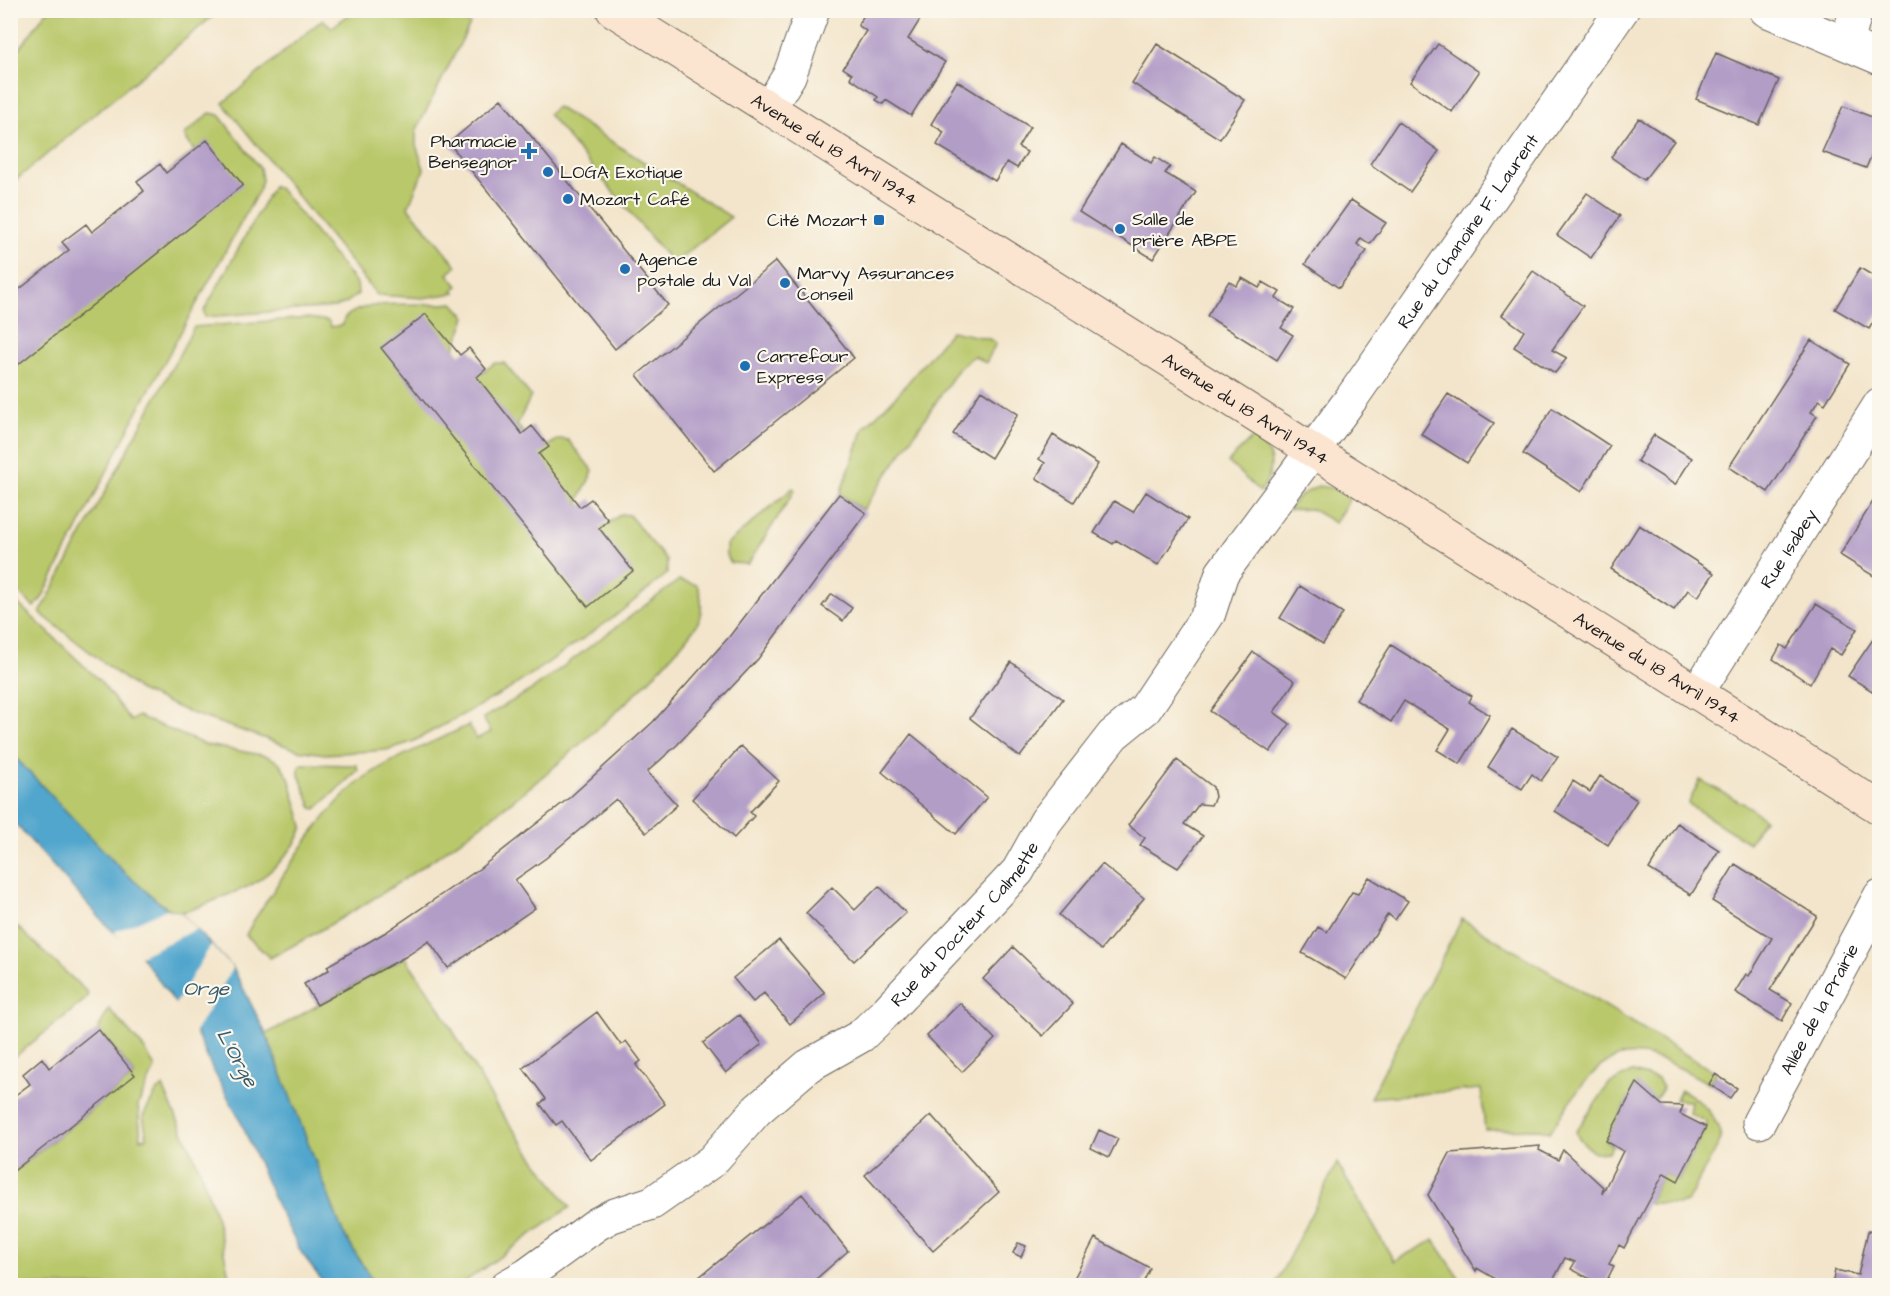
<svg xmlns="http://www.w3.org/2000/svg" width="1890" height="1296" font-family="'Architects Daughter',sans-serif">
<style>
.green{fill:#b9c86b;stroke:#6a7244;stroke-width:1.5}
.water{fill:#51a6cd;stroke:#366174;stroke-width:1.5}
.pier{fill:#f3e5cb}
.building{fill:#b29dc7}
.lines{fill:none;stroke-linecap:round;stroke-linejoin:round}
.street-casing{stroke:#676259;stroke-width:35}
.secondary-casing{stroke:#676259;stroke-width:35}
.street{stroke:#fff;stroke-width:33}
.secondary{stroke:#fce5d0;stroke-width:33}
.poi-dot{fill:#1f6fb2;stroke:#fbf7ec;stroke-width:2}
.labels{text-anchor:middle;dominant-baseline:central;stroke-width:4.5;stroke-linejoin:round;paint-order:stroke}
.poi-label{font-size:18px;fill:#1c1c1c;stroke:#fbf7ec;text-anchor:start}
.street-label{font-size:18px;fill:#1c1c1c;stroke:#fbf7ec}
.water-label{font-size:20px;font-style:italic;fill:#345a6c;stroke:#fbf7ec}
</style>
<rect width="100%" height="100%" fill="#fbf7ec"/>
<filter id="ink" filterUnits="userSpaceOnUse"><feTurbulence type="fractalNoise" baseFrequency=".0167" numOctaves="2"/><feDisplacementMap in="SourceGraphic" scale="12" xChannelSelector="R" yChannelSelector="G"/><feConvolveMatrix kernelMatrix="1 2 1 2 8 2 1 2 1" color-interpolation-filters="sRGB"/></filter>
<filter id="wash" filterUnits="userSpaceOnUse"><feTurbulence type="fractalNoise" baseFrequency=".008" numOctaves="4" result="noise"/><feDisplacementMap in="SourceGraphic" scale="24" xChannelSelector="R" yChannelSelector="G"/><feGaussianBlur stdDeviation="1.35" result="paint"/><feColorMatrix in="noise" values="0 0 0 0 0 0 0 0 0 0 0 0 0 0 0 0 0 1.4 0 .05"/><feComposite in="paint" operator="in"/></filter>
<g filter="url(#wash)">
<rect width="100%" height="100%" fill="#f3e5cb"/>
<path class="green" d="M445 10 470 24 416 131V145L424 169 408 207 457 266 448 274 458 286 453 290 455 293 423 298 377 295 223 103 323 19 331 28 354 11Z
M47 11H219L11 184V60Z
M557 107 731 217 673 264 548 114Z
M210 113 219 115 260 168 262 180 259 190 142 403 42 598 34 607 11 585 10 298 194 151 184 135Z
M273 186 280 189 357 284 358 294 346 303 335 307 205 317 204 311Z
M453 303 466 317 454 349 477 376 495 363H504L531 396 517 425 539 451 559 439 568 440 593 471 578 502 600 530 621 514 629 515 667 561V574L613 618 508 690 412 742 386 750 325 754 298 750 191 713 140 691 40 613 194 327 308 318 328 321 331 327 343 325 344 319C363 296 422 308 453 303Z
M951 331 989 339 996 343 986 363 974 356 959 368 863 510 840 494 864 428 899 393Z
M1253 437C1276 452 1275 472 1260 492L1228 462Z
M1318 486 1332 488 1350 498 1335 523 1311 509 1288 510 1299 496Z
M793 488 795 490 748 564 731 563 726 555V545Z
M679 580 697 585C703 598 703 614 696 626 667 665 631 699 595 731 496 821 388 896 270 958L246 935 254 920C284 876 312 825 352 788 378 763 435 742 469 725L476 739 491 732 483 718 533 689Z
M10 596 100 681 131 721 138 716 206 745 267 756 279 762 289 778 303 826C296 851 264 881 240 890 225 895 195 911 180 912 152 912 34 779 11 752Z
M302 764 356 765 358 770 316 809 312 808 299 775V766Z
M1700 780 1750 807 1764 819 1749 843 1688 804Z
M1462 919 1716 1073 1709 1084C1620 1031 1602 1051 1550 1132L1540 1129 1485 1130 1481 1089 1370 1098Z
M10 920 88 993 86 999 11 1060Z
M405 957 438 1005 497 1107 570 1207 460 1285H375L343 1233 266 1034Z
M109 1009 146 1051 155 1068 138 1105 141 1139 147 1138 143 1116 157 1091 163 1087 201 1172 217 1220 231 1285 11 1286V1174L135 1075 98 1029Z
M1632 1072 1658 1079 1663 1088 1655 1101 1637 1084 1606 1141 1612 1145 1609 1152 1594 1153 1578 1137 1576 1131 1609 1084Z
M1681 1090C1700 1099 1719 1118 1721 1139L1687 1202 1680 1204 1648 1203 1664 1173 1678 1181 1706 1127 1707 1122 1689 1113 1691 1101 1675 1100Z
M1337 1163 1394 1261 1434 1240 1464 1285H1275Z"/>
<path class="water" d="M10 752 124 872 167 909 180 912 233 968 266 1034 343 1233 375 1285H325L301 1252 276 1204 240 1120 211 1066 195 1030 138 952 108 927 11 819Z"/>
<path class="pier" d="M167 909 180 912 197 929 138 957 114 932Z
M211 945 233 968 194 1034 174 1006Z"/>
<g id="blocks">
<path class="building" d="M867 10H926L908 39 945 62 911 116 886 100 883 104 876 100 878 97 850 78 852 74 843 68 866 31 858 25Z
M1157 44 1245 100 1220 139 1132 83Z
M1438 44 1479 72 1452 112 1410 82Z
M1716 53 1779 80 1759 125 1696 99Z
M957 81 1030 127 1018 147 1027 152 1017 168 1007 162 995 181 937 145 944 132 931 124Z
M501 99 668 305 615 349 449 143Z
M1843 106 1880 120V136L1866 168 1822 152Z
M1639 118 1674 141 1644 180 1611 157Z
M1398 122 1439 151 1410 192 1370 164Z
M207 140 243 185 10 371V284L16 292 69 250 62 242 86 224 92 232 144 191 137 181 160 164 166 173Z
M1121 144 1151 163 1155 157 1170 167 1165 173 1196 192 1153 259 1079 212Z
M1587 193 1620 216 1591 258 1557 235Z
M1351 200 1386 223 1370 244 1361 238 1357 244 1367 251 1339 288 1305 264Z
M776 261 854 358 714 471 637 375Z
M1860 268 1880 280V311L1869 329 1835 309Z
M1533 271 1583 306 1552 350 1567 358 1555 373 1514 347 1524 331 1502 315Z
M1242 278 1259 288 1263 282 1280 292 1276 298 1294 309 1281 328 1293 335 1277 360 1207 316 1229 281 1236 286Z
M426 314 460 355 469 348 478 359 486 369 477 377 522 434 532 426 549 447 539 454 580 507 591 499 608 520 599 528 633 571 588 607 381 348Z
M1811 340 1850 364 1825 404 1819 400 1811 412 1817 416 1768 492 1729 467Z
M981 390 1018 414 991 458 953 434Z
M1448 394 1494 423 1467 463 1421 434Z
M1552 408 1610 446 1581 492 1523 454Z
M1053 435 1098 464 1074 502 1036 478 1045 463 1039 459Z
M1654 435 1692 458 1675 485 1637 461Z
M1880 490V580L1840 555Z
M1146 492 1188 519 1158 565 1116 540 1113 544 1094 533 1114 501 1133 512Z
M839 494 866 513 758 659 677 745 647 772 677 805 646 833 616 799 546 858 515 880 535 908 448 968 429 941 405 957 317 1005 304 984 329 970 327 966 386 932 479 869 569 798 653 722 729 637Z
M1639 525 1714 573 1698 597 1688 590 1674 610 1611 569Z
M1300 586 1343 613 1323 644 1280 618Z
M832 594 852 608 843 621 822 606Z
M1816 604 1857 629 1841 655 1830 649 1810 684 1773 659 1781 645 1787 649Z
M1880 629V696L1848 676Z
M1391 645 1472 696 1469 702 1490 715 1460 764 1437 750 1450 729 1404 701 1391 722 1356 700Z
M1253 652 1295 681 1274 712 1290 724 1270 752 1210 711Z
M1011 662 1063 699 1020 757 970 718Z
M1512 729 1558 757 1541 781 1532 774 1522 789 1488 767Z
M911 734 987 797 956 834 882 772Z
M741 746 779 781 750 812 754 816 734 838 692 799Z
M1177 760 1213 787 1215 797 1211 805 1199 804 1184 824 1203 836 1178 868 1140 845 1145 838 1128 825Z
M1600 776 1637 800 1608 845 1555 811 1573 781 1590 792Z
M1677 823 1719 850 1691 895 1649 869Z
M1102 864 1144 898 1101 950 1059 915Z
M1735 864 1817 916 1770 990 1792 1003 1782 1021 1735 992 1746 974 1749 976 1772 938 1712 901Z
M1369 877 1408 901 1395 920 1388 914 1346 979 1302 953 1318 927 1327 932 1352 892 1358 894Z
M879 886 906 913 854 961 806 913 832 887 855 910Z
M779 940 825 993 790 1024 764 993 753 1002 733 978Z
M1013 947 1073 1004 1043 1036 983 979Z
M960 1003 995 1039 962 1072 927 1036Z
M597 1012 621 1045 626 1041 641 1061 636 1065 665 1104 591 1160 562 1121 556 1125 540 1104 546 1099 523 1068Z
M739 1015 762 1044 726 1073 703 1043Z
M98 1029 135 1075 10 1174V1099L30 1084 23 1074 42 1058 49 1068Z
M1715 1074 1737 1088 1730 1098 1709 1084Z
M1637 1083 1662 1105 1683 1106 1680 1114 1706 1127 1678 1181 1664 1173 1624 1248 1619 1245 1609 1264 1614 1266 1604 1286 1571 1269 1575 1262 1565 1258 1550 1286H1490L1494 1278 1477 1268 1476 1271 1428 1195 1450 1153 1540 1146 1539 1150 1558 1160 1563 1150 1603 1187 1602 1194 1623 1151 1606 1141Z
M931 1115 999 1192 933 1251 865 1175Z
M1099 1130 1118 1139 1109 1157 1091 1148Z
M802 1194 848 1251 808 1286H688Z
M1868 1231 1880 1233V1286H1832L1835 1270 1858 1275Z
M1095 1238 1150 1268 1143 1283 1147 1286H1070Z
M1018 1243 1026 1246 1021 1257 1013 1253Z"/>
</g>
</g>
<g filter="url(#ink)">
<use href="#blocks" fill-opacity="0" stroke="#676259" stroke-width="1.5"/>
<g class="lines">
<g class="street-casing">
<g id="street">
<path d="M1766 10 1880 58"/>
<path d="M1847 44 1856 10"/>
<path d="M769 108 789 76 813 10"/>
<path id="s1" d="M1697 693 1880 404"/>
<path id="s2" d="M1759 1122 1880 896"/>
<path id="s3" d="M507 1286 527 1275 597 1224 612 1216 652 1203 712 1161 757 1110 808 1066 861 1036 886 1012 1018 871 1046 821 1113 735 1145 709 1209 613 1222 573 1351 399 1622 10"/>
</g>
</g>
<g class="secondary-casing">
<g id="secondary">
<path id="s4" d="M613 10 1880 808"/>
</g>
</g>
<use href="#street" class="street"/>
<use href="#secondary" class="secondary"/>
</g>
</g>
<g class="poi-dot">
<path d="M526 142h6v6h6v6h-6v6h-6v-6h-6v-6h6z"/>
<circle cx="548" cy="172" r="6"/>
<circle cx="568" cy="199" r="6"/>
<rect x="873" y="214" width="12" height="12" rx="3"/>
<circle cx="1120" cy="229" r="6"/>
<circle cx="625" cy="269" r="6"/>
<circle cx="785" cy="283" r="6"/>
<circle cx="745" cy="366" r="6"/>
</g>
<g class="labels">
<g class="poi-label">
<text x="517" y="141" text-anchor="end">Pharmacie<tspan x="517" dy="21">Bensegnor</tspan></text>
<text x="560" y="172">LOGA Exotique</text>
<text x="580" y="199">Mozart Café</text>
<text x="1132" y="219">Salle de<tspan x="1132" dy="21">prière ABPE</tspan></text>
<text x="867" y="220" text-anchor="end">Cité Mozart</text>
<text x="637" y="259">Agence<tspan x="637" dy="21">postale du Val</tspan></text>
<text x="797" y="273">Marvy Assurances<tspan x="797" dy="21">Conseil</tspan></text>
<text x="757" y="356">Carrefour<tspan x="757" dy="21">Express</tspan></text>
</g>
<g class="street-label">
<text stroke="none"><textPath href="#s4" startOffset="262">Avenue du 18 Avril 1944</textPath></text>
<text stroke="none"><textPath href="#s3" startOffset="1452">Rue du Chanoine F. Laurent</textPath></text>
<text stroke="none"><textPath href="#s4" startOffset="748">Avenue du 18 Avril 1944</textPath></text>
<text stroke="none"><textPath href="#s1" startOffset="171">Rue Isabey</textPath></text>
<text stroke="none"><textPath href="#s4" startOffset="1234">Avenue du 18 Avril 1944</textPath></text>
<text stroke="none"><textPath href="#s3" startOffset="591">Rue du Docteur Calmette</textPath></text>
<text stroke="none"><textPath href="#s2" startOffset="128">Allée de la Prairie</textPath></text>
</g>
<g class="water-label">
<text x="206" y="989">Orge</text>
<text transform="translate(237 1058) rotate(61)">L'Orge</text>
</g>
</g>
<rect width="1890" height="1296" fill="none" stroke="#fbf7ec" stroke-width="36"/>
</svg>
